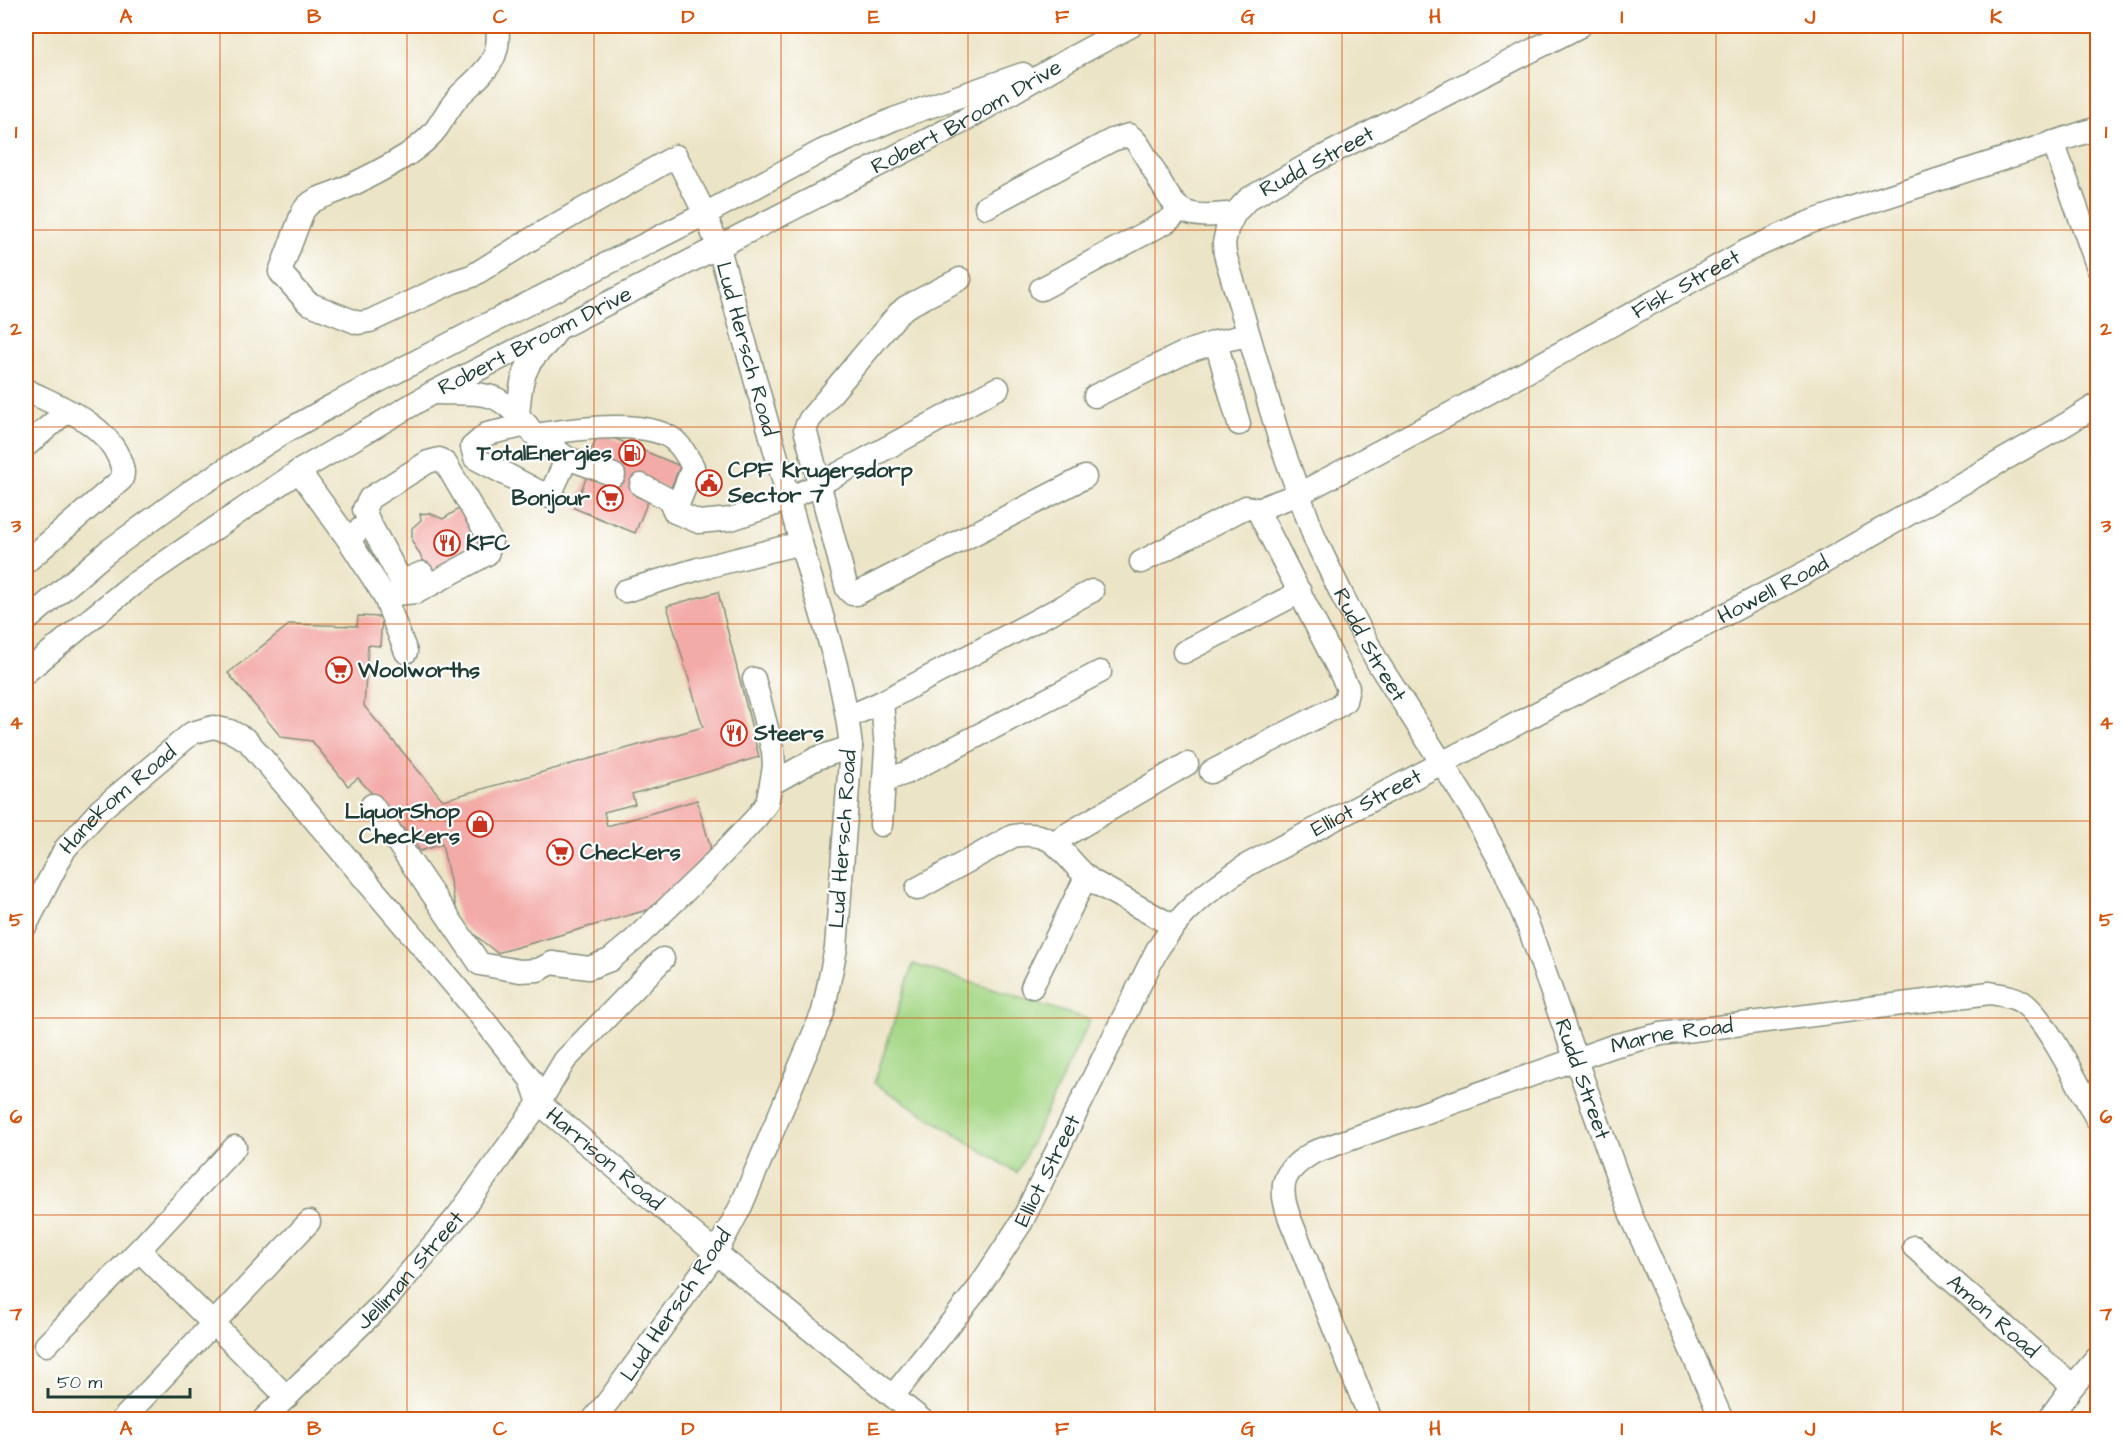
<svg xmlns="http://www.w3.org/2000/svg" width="2123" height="1445" font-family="'Architects Daughter',sans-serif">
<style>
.green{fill:#a5d786;stroke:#628a5d;stroke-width:1.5}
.building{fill:#f3aba8}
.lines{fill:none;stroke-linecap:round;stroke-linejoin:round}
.minor-casing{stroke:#86907d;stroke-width:25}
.minor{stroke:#fff;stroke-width:22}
.grid{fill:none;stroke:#d45610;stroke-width:1.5;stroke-opacity:0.55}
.labels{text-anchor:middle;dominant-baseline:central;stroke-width:4.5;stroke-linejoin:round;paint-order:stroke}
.street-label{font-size:22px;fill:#1f3d34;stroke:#fff}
.poi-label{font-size:22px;font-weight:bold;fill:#1f3d34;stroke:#fff;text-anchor:start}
.neatline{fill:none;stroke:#d45610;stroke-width:2}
.grid-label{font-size:20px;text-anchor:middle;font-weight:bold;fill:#d45610}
</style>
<rect width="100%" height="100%" fill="#fff"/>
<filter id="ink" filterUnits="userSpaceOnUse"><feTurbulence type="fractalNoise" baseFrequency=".0167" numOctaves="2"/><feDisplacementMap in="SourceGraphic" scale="12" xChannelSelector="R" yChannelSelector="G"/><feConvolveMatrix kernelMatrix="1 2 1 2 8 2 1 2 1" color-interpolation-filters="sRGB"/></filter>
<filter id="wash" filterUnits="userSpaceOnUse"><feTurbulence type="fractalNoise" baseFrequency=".008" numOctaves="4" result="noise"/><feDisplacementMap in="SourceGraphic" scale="24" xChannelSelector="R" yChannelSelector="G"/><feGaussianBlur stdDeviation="1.35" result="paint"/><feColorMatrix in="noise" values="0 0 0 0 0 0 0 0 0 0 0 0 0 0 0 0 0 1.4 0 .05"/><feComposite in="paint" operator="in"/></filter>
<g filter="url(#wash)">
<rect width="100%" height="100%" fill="#ece4c6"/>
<path class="green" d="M913 964 1090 1020 1017 1173 874 1083Z"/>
<g id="blocks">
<path class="building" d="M599 432 680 466 670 490 643 479 636 496 648 501 635 533 574 508 587 476 610 485 616 469 588 458Z
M462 507 481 545 433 577 412 541V528L421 520 420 514 429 513 443 519Z
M718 592 759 757 632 794 635 804 604 812 607 826 697 800 711 849 654 908 497 953 459 922 442 844 420 851 411 837 358 778 348 786 312 741 281 737 228 673 290 624 357 626 358 616 382 617 380 646 368 645 364 706 443 800 703 727 667 606Z"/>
</g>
</g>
<g filter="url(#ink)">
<use href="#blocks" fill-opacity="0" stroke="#86907d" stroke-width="1.5"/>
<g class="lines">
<g class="minor-casing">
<g id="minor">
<path id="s1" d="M497 26C502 60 484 72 461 94 451 104 445 116 437 128 430 138 417 148 407 155 386 168 361 181 338 191 324 197 312 198 303 211L280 272 308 303 358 323 370 321 453 282 472 276 538 235 676 156 705 214 719 248C746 346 773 445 801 543 819 611 844 676 851 747L836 948 823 1012 741 1206 716 1253 610 1399 593 1420"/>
<path id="s2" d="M1580 26 1311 163 1248 199 1235 213 1227 229 1224 243 1225 254 1280 441 1315 539 1343 597 1378 663 1470 807 1504 868 1529 928 1631 1215 1722 1420"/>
<path d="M2053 142 2098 268"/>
<path d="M986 207 1112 140 1129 135C1137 140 1141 149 1146 157 1176 206 1171 222 1235 213"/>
<path d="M960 279 906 307 898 314 810 419 805 429 847 589 852 594H856L1085 477"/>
<path d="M1041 289 1168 221 1180 210"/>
<path d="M1216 342 1239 424"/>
<path d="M26 390C58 406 104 422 119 458 122 466 125 473 121 480L26 562"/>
<path d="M436 393C454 394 480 391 497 399 512 407 524 422 535 435 569 430 654 416 678 444 684 450 689 460 693 467L675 512"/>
<path d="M1095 396 1186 352 1216 342 1248 335"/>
<path d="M518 415C520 397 520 380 529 364 535 354 547 345 554 335"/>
<path d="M527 425 487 434 472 447 475 458 549 497 567 458"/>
<path d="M535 435 567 458 614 475"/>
<path d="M26 446 67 411"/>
<path d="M299 471 348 539 384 595 406 652"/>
<path d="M641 485 668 499 675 512 699 522 731 519 770 506 812 488 998 388"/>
<path id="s3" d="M1260 511 1269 505 1299 494 1450 414 1744 252 1808 223 1848 209 2098 128"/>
<path d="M369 522 399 577 405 580 422 573"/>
<path d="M348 539 369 522 364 509 370 498 428 462 439 459 446 464 491 541 487 554 417 592 384 595"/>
<path d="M1141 562 1246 507 1257 509 1348 688 1345 701 1340 705 1211 772"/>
<path d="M625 591 698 569 801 543"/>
<path d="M26 621 107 552 191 491 283 433 335 404 480 328 705 214 822 151 894 119 1023 74"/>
<path d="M1184 652 1300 592"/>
<path id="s4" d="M26 672 132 585 299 471 432 393 951 128 1073 57 1131 26"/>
<path d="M754 679 773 751 774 766 771 784"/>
<path d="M848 717 882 702 1092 591"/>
<path d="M885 780 906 773 1100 672"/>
<path d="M372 805 480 964 520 971 538 970 552 963 589 968 610 960 634 940 706 871 756 818 767 803 771 784 817 758 851 747"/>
<path d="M881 825 886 749 882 702"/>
<path d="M1054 842 1187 764"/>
<path d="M917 889 1013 836C1060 828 1062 859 1092 881L1173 926"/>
<path id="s5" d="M26 925 65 849 100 810 192 733 213 727 230 731 247 740 479 1014 531 1080 539 1103 716 1253 922 1420"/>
<path d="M1032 987 1086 877"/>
<path id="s6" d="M1914 1247 2073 1386"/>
<path d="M139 1250 287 1397"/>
<path d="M46 1345 139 1250 235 1147"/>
<path id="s7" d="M893 1396 977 1290 1021 1223 1157 950C1183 909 1209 890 1249 864L1814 568 2068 423 2098 404"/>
<path d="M122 1420 309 1222"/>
<path id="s8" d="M263 1420 386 1300 457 1217 539 1103 565 1060 663 959"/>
<path id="s9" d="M1371 1420 1290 1219C1277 1185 1282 1171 1314 1152L1613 1046 1661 1034 1990 993C2001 995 2013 996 2022 1002 2048 1020 2081 1091 2098 1121"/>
<path d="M2048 1420 2073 1386 2098 1357"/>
</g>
</g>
<use href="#minor" class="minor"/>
</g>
</g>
<path class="grid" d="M220 26V1420M407 26V1420M594 26V1420M781 26V1420M968 26V1420M1155 26V1420M1342 26V1420M1529 26V1420M1716 26V1420M1903 26V1420M26 230H2098M26 427H2098M26 624H2098M26 821H2098M26 1018H2098M26 1215H2098"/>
<defs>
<g id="fuel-ring" transform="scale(1.35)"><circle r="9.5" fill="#fff" stroke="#c8321e" stroke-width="1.5"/><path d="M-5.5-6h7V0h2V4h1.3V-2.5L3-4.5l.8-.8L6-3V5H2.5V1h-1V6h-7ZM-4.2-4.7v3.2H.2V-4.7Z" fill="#c8321e"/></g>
<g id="civic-ring" transform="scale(1.35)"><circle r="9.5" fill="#fff" stroke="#c8321e" stroke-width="1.5"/><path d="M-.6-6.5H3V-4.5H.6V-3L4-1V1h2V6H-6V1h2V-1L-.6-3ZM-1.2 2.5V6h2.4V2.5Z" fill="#c8321e"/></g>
<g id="supermarket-ring" transform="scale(1.35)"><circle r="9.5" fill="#fff" stroke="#c8321e" stroke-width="1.5"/><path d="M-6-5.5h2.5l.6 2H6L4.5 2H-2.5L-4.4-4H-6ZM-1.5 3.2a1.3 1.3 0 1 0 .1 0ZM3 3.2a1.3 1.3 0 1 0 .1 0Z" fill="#c8321e"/></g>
<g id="restaurant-ring" transform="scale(1.35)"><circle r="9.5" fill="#fff" stroke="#c8321e" stroke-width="1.5"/><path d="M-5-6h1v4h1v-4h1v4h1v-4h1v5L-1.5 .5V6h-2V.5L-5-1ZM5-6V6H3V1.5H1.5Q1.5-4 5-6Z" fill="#c8321e"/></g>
<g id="shop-ring" transform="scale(1.35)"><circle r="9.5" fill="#fff" stroke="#c8321e" stroke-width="1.5"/><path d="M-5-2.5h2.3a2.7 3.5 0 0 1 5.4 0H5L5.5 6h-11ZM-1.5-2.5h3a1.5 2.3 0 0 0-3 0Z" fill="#c8321e"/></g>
</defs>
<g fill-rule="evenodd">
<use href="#fuel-ring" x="632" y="453"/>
<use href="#civic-ring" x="709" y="483"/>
<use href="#supermarket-ring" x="610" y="498"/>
<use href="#restaurant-ring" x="447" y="543"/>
<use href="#supermarket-ring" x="339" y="670"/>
<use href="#restaurant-ring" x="734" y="733"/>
<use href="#shop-ring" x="480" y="824"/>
<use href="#supermarket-ring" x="560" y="852"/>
</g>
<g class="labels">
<g class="street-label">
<text stroke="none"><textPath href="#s4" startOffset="1095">Robert Broom Drive</textPath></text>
<text transform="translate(1317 162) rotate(-28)">Rudd Street</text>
<text stroke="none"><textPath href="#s3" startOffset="483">Fisk Street</textPath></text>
<text stroke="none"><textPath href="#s4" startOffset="609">Robert Broom Drive</textPath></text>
<text stroke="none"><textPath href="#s1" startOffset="1010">Lud Hersch Road</textPath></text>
<text stroke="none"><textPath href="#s7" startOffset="1239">Howell Road</textPath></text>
<text stroke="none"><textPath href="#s2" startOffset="855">Rudd Street</textPath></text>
<text stroke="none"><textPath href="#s5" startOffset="158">Hanekom Road</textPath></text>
<text stroke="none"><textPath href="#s7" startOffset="780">Elliot Street</textPath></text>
<text transform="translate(843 839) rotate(-86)">Lud Hersch Road</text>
<text stroke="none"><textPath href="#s9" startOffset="675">Marne Road</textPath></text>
<text stroke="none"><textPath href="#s2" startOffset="1341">Rudd Street</textPath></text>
<text stroke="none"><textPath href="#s5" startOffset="870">Harrison Road</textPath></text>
<text stroke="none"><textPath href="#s7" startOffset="274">Elliot Street</textPath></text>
<text stroke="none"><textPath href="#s8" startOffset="210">Jelliman Street</textPath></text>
<text transform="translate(676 1305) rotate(-56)">Lud Hersch Road</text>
<text stroke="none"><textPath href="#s6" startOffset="105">Amon Road</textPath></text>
</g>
<g class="poi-label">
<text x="612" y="453" text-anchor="end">TotalEnergies</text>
<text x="728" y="470">CPF Krugersdorp<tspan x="728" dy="25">Sector 7</tspan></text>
<text x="590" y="498" text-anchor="end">Bonjour</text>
<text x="466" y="543">KFC</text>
<text x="358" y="670">Woolworths</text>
<text x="754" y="733">Steers</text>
<text x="460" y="811" text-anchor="end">LiquorShop<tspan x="460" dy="25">Checkers</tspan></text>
<text x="580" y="852">Checkers</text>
</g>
</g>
<rect width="2123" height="1445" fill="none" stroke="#fff" stroke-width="66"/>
<path d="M48 1388v9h142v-9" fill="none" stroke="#1f3d34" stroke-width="3"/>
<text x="57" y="1388" font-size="18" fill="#1f3d34" stroke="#ffffff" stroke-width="4.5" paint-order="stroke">50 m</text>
<rect x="33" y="33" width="2057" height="1379" class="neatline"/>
<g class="grid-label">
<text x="126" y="23">A</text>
<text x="314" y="23">B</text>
<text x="500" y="23">C</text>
<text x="688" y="23">D</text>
<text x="874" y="23">E</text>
<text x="1062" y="23">F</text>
<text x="1248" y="23">G</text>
<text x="1435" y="23">H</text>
<text x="1622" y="23">I</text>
<text x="1810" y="23">J</text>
<text x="1996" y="23">K</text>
<text x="16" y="138">1</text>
<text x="2106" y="138">1</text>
<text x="16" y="335">2</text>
<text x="2106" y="335">2</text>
<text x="16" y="532">3</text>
<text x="2106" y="532">3</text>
<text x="16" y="729">4</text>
<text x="2106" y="729">4</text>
<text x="16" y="926">5</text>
<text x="2106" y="926">5</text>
<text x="16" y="1123">6</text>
<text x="2106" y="1123">6</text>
<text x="16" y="1320">7</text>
<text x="2106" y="1320">7</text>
<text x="126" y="1435">A</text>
<text x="314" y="1435">B</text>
<text x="500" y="1435">C</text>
<text x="688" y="1435">D</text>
<text x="874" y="1435">E</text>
<text x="1062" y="1435">F</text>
<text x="1248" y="1435">G</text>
<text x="1435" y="1435">H</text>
<text x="1622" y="1435">I</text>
<text x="1810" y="1435">J</text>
<text x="1996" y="1435">K</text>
</g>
</svg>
